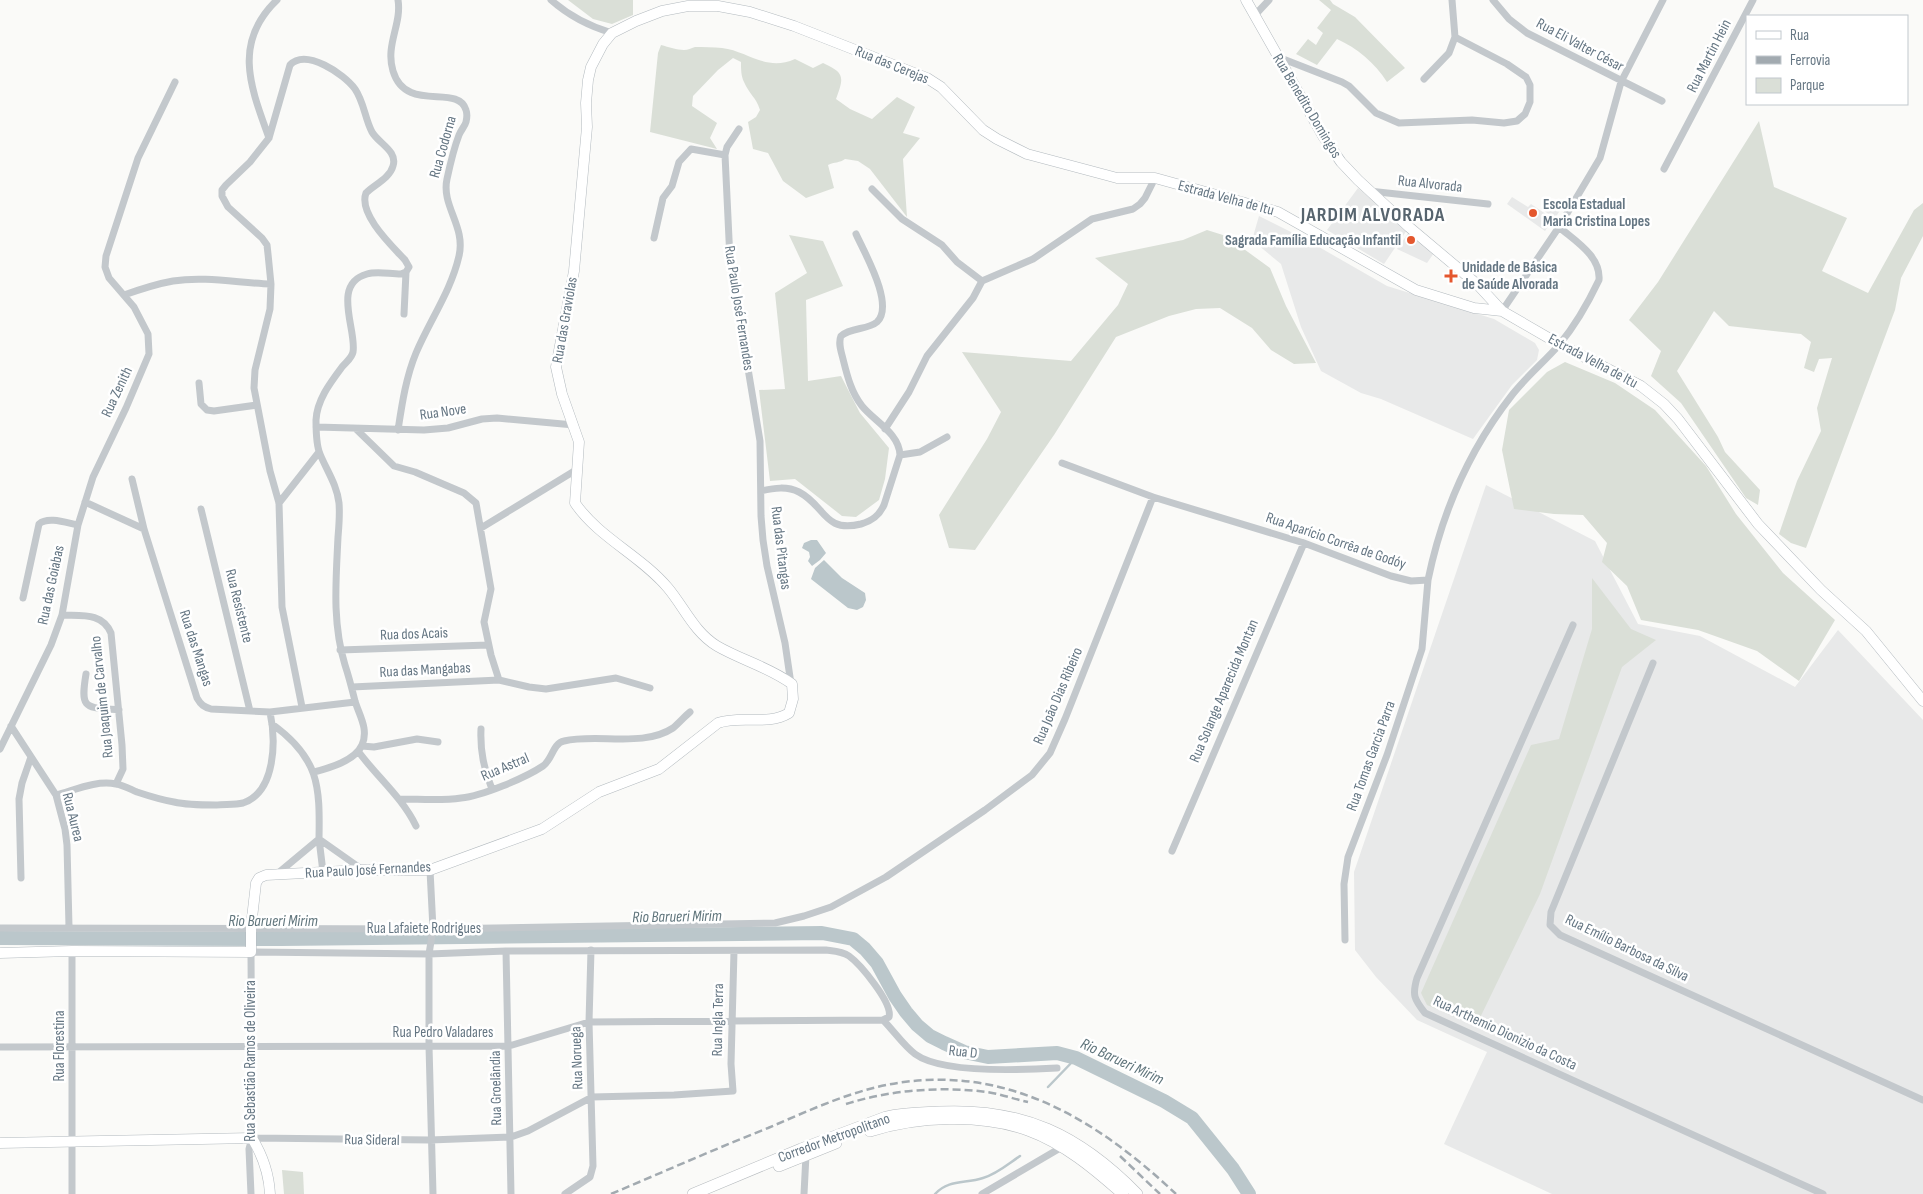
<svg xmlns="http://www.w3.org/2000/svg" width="1923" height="1194" font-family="'Sofia Sans Condensed',sans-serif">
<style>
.built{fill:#e8e9e9}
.green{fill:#dadfd7}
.water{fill:#bbc7cb}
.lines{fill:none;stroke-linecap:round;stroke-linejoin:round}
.stream{stroke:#bbc7cb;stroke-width:2.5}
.river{stroke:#bbc7cb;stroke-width:14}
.secondary-casing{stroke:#b3babf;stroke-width:11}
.primary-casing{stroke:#b5babe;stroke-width:12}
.street{stroke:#c3c8cc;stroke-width:7}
.secondary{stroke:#fff;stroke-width:10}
.primary{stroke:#fff;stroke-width:11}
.rail{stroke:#a2aab0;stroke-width:2.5;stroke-dasharray:8 4;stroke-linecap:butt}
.poi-dot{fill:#e4572e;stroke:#fff;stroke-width:2}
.labels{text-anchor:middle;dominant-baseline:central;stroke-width:5;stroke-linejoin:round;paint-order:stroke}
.street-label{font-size:15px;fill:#657683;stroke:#fff}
.poi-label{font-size:15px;font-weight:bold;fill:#657683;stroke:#fff;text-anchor:start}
.water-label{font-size:16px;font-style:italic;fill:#60757c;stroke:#fff}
.district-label{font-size:20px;font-weight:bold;letter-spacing:1px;fill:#57646e;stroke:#fff}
</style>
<rect width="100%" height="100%" fill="#fafaf8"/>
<path class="built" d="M1358 188 1407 230 1384 264 1327 230Z
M1512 197 1528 207 1531 204 1553 219 1545 231 1507 204Z
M1546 200 1561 209 1555 218 1541 209Z
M1259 216 1305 239 1387 286 1494 319 1535 343 1539 350 1537 360 1512 385 1473 439 1381 399 1361 393 1321 371 1301 327 1281 264 1252 240Z
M1409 232 1434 253 1427 263 1397 249Z
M1486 485 1595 541 1638 624 1700 636 1795 687 1838 630 1923 720V1194H1552L1444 1144 1487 1052 1417 1020 1376 977 1355 950 1354 872Z"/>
<path class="green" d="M568 0H633V15L612 24 593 19Z
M1319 0H1330L1333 4 1355 17 1405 68 1387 82C1375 63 1357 48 1337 39L1317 65 1296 54 1308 39 1316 45 1323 33 1317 28 1331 10Z
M661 45C669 47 677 50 684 50 688 50 691 48 695 47 703 47 714 47 722 48 748 51 766 72 795 59L813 68 823 63C845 73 844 77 836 99L850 109 872 119 897 97 915 107 903 133 920 138 903 159 907 217 870 169 858 161 845 159C840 163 834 162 828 165L834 188 806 198 783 181 768 153 753 149 748 122 756 117 760 110C756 97 749 94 744 82 741 76 741 69 741 62L733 58 718 70 693 96 692 106 717 123 710 138 717 149 650 132 658 53Z
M1759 121 1774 187 1847 218 1822 271 1868 293 1914 210 1923 203V236L1901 278 1895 310 1806 548 1791 543 1779 534 1797 481 1821 431 1817 408 1832 358 1819 359 1814 372 1804 368 1811 342 1801 334 1729 326 1714 311 1677 371 1718 437 1725 452 1760 490 1758 505 1746 498 1681 403 1651 376 1661 351 1629 320 1658 282Z
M1207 230 1226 236 1270 268 1286 306 1316 363 1294 364 1271 350 1252 328 1220 308 1196 309 1169 316 1116 337 1054 435 975 550 949 548 939 515 987 439 1001 412 962 352 1071 361 1118 305 1128 284 1095 258 1183 240Z
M789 235 823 241 843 286 806 300 808 381 841 376 860 413 889 448 885 479 879 500 856 517 842 516 795 479 770 481 759 390 785 389 775 293 807 273Z
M1565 362 1615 383 1655 410 1706 466 1736 514 1783 573 1835 620 1799 681 1757 651 1698 630 1641 620 1627 586 1602 562 1607 543 1583 515 1554 514 1514 509 1502 450 1509 410 1547 372Z
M1592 578 1631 629 1656 640 1622 667 1540 894 1476 1026 1427 1005 1421 993 1531 745 1559 739 1592 629Z
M282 1170 303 1172 304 1194H284Z"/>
<path class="water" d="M811 540H817L826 553 820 560 812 566 808 561 810 557 809 552 802 548 804 543Z
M824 560 842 578 865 593 866 600 863 607 857 610 848 608 811 579 815 568Z"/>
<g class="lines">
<path class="stream" d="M1048 1087 1076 1058
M935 1194C949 1179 965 1184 983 1178 997 1174 1008 1164 1020 1156"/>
<path class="river" d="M0 938 281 939 822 933 853 939 865 949 877 963 895 996 906 1012 917 1025 930 1036 944 1043 964 1052 988 1057 1057 1053 1076 1058 1164 1101 1192 1118 1233 1169 1249 1194"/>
<g class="secondary-casing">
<path id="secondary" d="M1246 0 1323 136 1341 162 1358 180 1409 227 1478 285 1502 311
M0 953 72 951 251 952V927L256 883 259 878 266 875 363 870H430L542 829 599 792 659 769 718 723C740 715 768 726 789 713L793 699 792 684C769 667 741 660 717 646 694 632 684 607 668 588 640 555 599 538 575 503L579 442 562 394 556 367 574 271 587 127 586 103 588 80 591 67 603 44 612 33 636 21 662 11 688 6H718L750 12 794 26 927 78 941 87 983 130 997 139 1027 154 1106 175 1117 178H1155L1278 212 1416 290 1474 308 1502 311 1559 344 1641 386 1664 404 1678 419 1758 524 1821 590 1866 631 1923 701
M0 1143 252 1138C263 1156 269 1173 270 1194"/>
</g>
<g class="primary-casing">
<path id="primary" d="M870 1131C917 1116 981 1113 1028 1130 1064 1143 1095 1169 1123 1194
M779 1166 836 1143
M693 1194 801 1149 886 1117C904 1113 921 1113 939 1112 1023 1108 1079 1135 1137 1194"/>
</g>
<path class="street" d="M398 0C402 24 385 45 393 71 406 114 458 83 466 110 467 113 467 118 466 122 465 126 461 130 459 135 454 148 450 165 447 179 441 206 466 226 459 256 451 291 430 320 416 353 406 377 402 404 398 430
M551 0C569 16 588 26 612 33
M1493 0 1509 19 1527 33 1662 101
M1255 15 1269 0
M1278 57 1342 82 1349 86 1376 113 1399 123 1472 120 1504 123 1517 121 1525 114 1530 102V85L1526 77 1507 64 1455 37 1452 0
M1424 79 1449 53 1455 37
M739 129 727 147 725 155 730 260 760 441 761 516 763 540 767 566 785 643 791 684
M269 138C251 88 232 43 277 0
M1664 169 1753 0
M872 189 902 219 942 245 957 262 982 281
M1369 191 1488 204
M654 238 663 198 672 186 679 162 691 149 725 155
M982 281 1033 259 1092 219 1133 209 1140 204 1145 198 1155 178
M124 295C141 289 156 284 173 281 205 276 239 283 271 284
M1502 311 1559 227 1600 158 1621 82 1663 0
M404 314 406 272
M199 383 201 404 207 410 214 411 257 405
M316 427 424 430 448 428 482 419 497 418 574 425
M356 429 394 466 415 472 464 493 476 503 491 589 484 622 491 655 499 680
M885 429 909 392 927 356 973 298 982 281
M900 455 920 452 947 437
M1062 463 1153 497 1304 543 1391 576 1411 581 1428 580C1442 512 1469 450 1512 395 1526 377 1544 362 1559 345 1574 327 1589 301 1599 280 1601 256 1575 241 1559 227
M132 479 144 529 197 698C201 705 204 707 211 709L270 712 355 702
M761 491C774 488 787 486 799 492 826 506 823 533 861 524 872 521 879 516 884 505L900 455C899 433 874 421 862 406 851 392 847 375 843 359 841 351 838 343 841 336 851 327 868 330 877 322 895 305 864 252 856 234
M85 502 144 529
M279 503 319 452
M201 509 250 711
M481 528 576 470
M23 598 39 524C48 516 67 523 78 525
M62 615C81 616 102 612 111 633L122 745 123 769 116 784
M1573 625 1417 978C1412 995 1414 999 1425 1013L1823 1194
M340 650 488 645
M1653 663 1551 912 1550 925 1560 935 1923 1100
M86 674C80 710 85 707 119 710
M352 687 499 680 529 687 546 689 616 678 650 688
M302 707 282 607 279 503 270 471 254 388 255 370 270 309 271 284 268 254 267 245 262 238 228 207 222 196V190L226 185 250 162 269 138 290 65C306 48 344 74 355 89 364 102 365 119 372 132 378 143 398 151 393 166 390 178 374 185 366 193 358 214 392 246 405 260L409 267 406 272 401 274C389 274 377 271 367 274 331 284 357 330 353 352 352 358 346 362 342 367 330 383 317 400 316 420 316 431 316 445 320 454 327 471 337 485 339 503 340 515 339 525 338 537 336 580 332 623 345 665 349 677 352 689 355 701 359 715 369 729 362 745 355 761 329 768 314 772
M272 724C319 758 320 785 319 839L277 874
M11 726 56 795 65 829 67 845 69 927
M481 729C480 752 484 768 492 789
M362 746 374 747 417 739 438 742
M0 749 51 645 62 615 78 525 93 477 126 408 149 354 148 334 134 307 109 278 105 267 106 256 138 158 175 82
M358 751C377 777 402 797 416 826
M56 795C75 790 96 780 116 784 123 785 130 789 137 792 149 796 162 800 174 802 187 805 202 805 216 805 224 804 235 805 243 803 276 792 276 740 270 712
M400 799C420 799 442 801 461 798 482 796 525 778 543 766 552 760 553 743 564 741 597 733 643 748 673 728 679 723 684 717 690 712
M1172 851 1304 543
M430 870 433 929 429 954V1046L433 1194
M323 872 319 839 363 870
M21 878 19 799 22 783 31 757
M0 928 433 929 775 923 804 916 831 907 886 877 985 810 1032 775 1050 753 1065 719 1153 497
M1345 940 1344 884 1348 857 1387 755 1422 649 1428 580
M506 951 511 1194
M883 1020C893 1030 904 1046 915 1054 942 1074 1023 1070 1057 1068
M0 1047 509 1046 589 1022 883 1020
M252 1138 430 1140 511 1137 528 1131 592 1097 674 1095 733 1091 731 1064 734 951
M72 1194V951
M251 1194 249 1149 252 1138 251 952 429 954 506 951 826 950C834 951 842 951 849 956 860 964 893 1003 889 1017L883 1020
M565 1194 590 1177 593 1166 589 1022 591 950
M804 1194 806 1155
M982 1194 1062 1147"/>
<use href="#secondary" class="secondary"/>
<use href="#primary" class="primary"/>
<path class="rail" d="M846 1104C890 1090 941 1086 987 1092 1000 1094 1014 1099 1028 1102
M1120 1156 1160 1194
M611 1194C663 1172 715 1149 768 1128 803 1113 840 1096 877 1087 997 1059 1092 1115 1176 1194"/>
</g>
<g class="poi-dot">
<circle cx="1533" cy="213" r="5"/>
<circle cx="1411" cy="240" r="5"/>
<path d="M1448.5 268.5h5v5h5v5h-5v5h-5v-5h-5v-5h5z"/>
</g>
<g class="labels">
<g class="street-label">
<text transform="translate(1580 45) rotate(28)">Rua Eli Valter César</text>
<text transform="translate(1709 56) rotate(-63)">Rua Martin Hein</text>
<text transform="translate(892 65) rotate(22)">Rua das Cerejas</text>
<text transform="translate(1307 106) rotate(59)">Rua Benedito Domingos</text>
<text transform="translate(443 147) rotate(-74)">Rua Codorna</text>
<text transform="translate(1430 184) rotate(6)">Rua Alvorada</text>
<text transform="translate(1226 198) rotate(15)">Estrada Velha de Itu</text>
<text transform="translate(739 308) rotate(81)">Rua Paulo José Fernandes</text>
<text transform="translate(565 320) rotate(-80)">Rua das Graviolas</text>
<text transform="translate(1593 361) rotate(28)">Estrada Velha de Itu</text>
<text transform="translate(117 392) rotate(-65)">Rua Zenith</text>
<text transform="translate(443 412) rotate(-8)">Rua Nove</text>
<text transform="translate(1336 541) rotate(19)">Rua Aparício Corrêa de Godóy</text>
<text transform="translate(781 548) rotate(83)">Rua das Pitangas</text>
<text transform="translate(51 585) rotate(-78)">Rua das Goiabas</text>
<text transform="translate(239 606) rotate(76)">Rua Resistente</text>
<text transform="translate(414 634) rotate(-2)">Rua dos Acais</text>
<text transform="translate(196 648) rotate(72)">Rua das Mangas</text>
<text transform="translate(425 670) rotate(-3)">Rua das Mangabas</text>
<text transform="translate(1224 691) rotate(-67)">Rua Solange Aparecida Montan</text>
<text transform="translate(1058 696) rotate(-67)">Rua João Dias Ribeiro</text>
<text transform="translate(102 697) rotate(-96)">Rua Joaquim de Carvalho</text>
<text transform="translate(1371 756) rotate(-70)">Rua Tomas Garcia Parra</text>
<text transform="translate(505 767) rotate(-23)">Rua Astral</text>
<text transform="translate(73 817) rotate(76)">Rua Aurea</text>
<text transform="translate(368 870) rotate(-3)">Rua Paulo José Fernandes</text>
<text x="424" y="928">Rua Lafaiete Rodrigues</text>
<text transform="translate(1627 948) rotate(26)">Rua Emílio Barbosa da Silva</text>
<text transform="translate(718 1020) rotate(-89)">Rua Ingla Terra</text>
<text x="443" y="1032">Rua Pedro Valadares</text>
<text transform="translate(1505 1033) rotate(25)">Rua Arthemio Dionizio da Costa</text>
<text transform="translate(59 1046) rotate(-90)">Rua Florestina</text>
<text transform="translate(963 1052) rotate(6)">Rua D</text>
<text transform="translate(577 1058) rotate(-92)">Rua Noruega</text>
<text transform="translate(250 1061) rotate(-90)">Rua Sebastião Ramos de Oliveira</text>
<text transform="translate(496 1088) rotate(-91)">Rua Groelândia</text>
<text transform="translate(834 1138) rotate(-20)">Corredor Metropolitano</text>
<text transform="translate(372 1140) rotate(1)">Rua Sideral</text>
</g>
<g class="poi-label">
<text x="1543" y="204">Escola Estadual<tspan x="1543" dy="17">Maria Cristina Lopes</tspan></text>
<text x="1401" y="240" text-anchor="end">Sagrada Família Educação Infantil</text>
<text x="1462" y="267">Unidade de Básica<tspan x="1462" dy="17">de Saúde Alvorada</tspan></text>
</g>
<g class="water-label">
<text transform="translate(677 917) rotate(-1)">Rio Barueri Mirim</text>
<text x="273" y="921">Rio Barueri Mirim</text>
<text transform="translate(1122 1062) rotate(25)">Rio Barueri Mirim</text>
</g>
<g class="district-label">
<text x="1373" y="215">JARDIM ALVORADA</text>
</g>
</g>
<rect x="1746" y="15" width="162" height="90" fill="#ffffff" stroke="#c1c8cd"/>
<rect x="1756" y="31" width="25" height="8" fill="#ffffff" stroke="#c1c8cd"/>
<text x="1790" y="40" font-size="15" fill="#657683">Rua</text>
<rect x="1756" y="56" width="25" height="8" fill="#a2aab0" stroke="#c1c8cd"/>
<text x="1790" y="65" font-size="15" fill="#657683">Ferrovia</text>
<rect x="1756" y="78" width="25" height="15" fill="#dadfd7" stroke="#c1c8cd"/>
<text x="1790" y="90" font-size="15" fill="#657683">Parque</text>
</svg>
